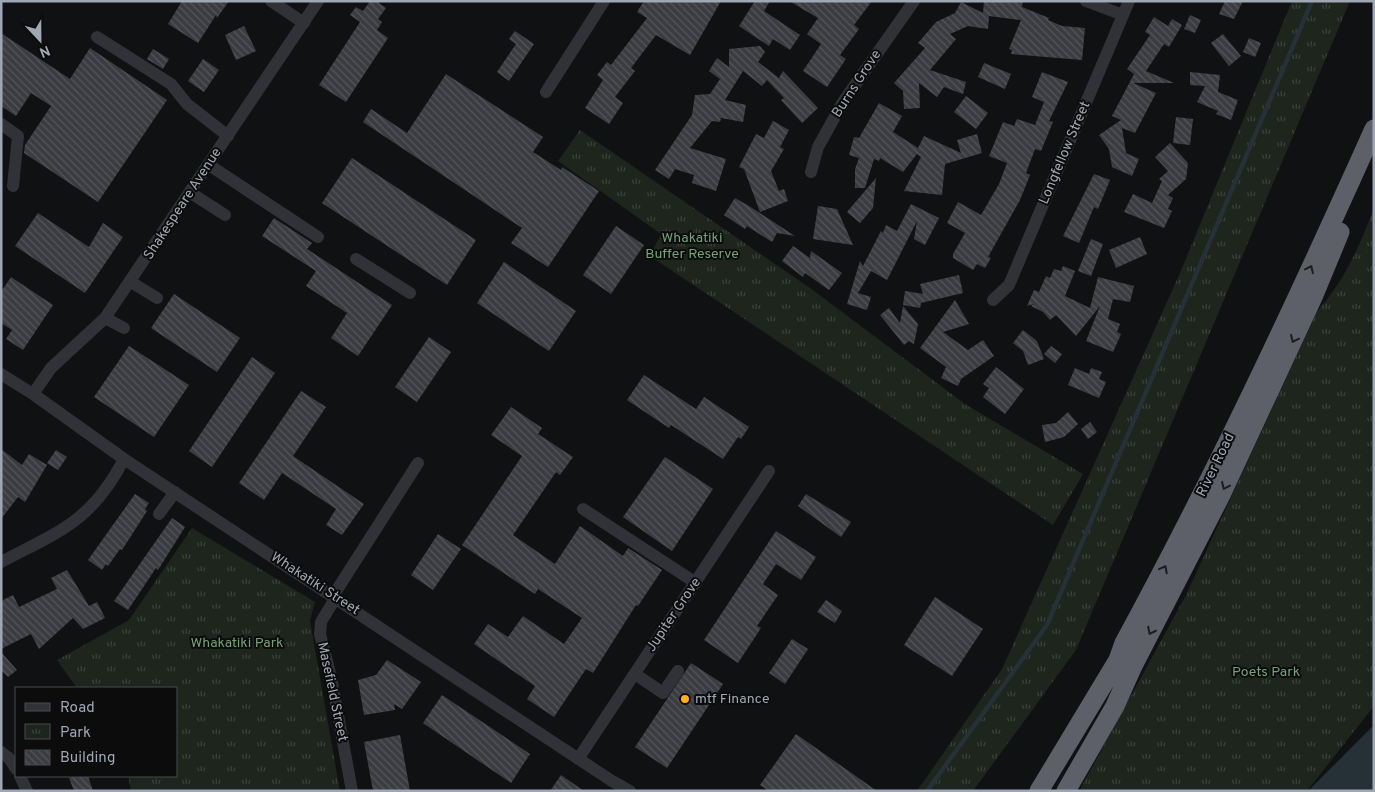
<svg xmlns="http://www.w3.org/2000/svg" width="1375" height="792" font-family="Overpass,sans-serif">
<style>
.park{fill:url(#park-tufts)}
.water{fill:#263037}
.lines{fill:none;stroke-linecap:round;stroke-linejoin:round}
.stream{stroke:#263037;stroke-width:4.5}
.building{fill:url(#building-back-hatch)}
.minor{stroke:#313237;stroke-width:12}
.highway{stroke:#5d6069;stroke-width:19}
.oneway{stroke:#1c1d1f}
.poi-dot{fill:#ffae1c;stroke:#0c0c0d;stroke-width:2}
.labels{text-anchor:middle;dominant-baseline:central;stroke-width:4;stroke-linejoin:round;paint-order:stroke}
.street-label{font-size:14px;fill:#a0a7b4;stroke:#0c0c0d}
.park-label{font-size:14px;fill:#76a177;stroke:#0c0c0d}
.poi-label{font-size:14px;fill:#a0a7b4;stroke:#0c0c0d;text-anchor:start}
</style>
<defs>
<pattern id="park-tufts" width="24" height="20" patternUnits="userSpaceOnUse" patternTransform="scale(1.25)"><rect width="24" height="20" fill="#1d251d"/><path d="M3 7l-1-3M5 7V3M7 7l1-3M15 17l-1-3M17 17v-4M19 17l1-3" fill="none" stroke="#3b423b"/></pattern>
<pattern id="building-back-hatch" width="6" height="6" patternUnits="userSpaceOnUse" patternTransform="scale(1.25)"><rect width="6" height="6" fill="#3b3c42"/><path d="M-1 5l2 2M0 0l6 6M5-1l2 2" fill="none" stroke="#54555b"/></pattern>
</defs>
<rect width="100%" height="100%" fill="#101112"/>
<path class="park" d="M1292 1H1350L1076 650 973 791H917L1002 669 1180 273Z
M580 130 810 288 965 404 1083 474 1053 525 650 256 661 234 558 161Z
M1374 208V706L1307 791H1079L1186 595 1317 311C1344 282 1360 245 1374 208Z
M192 528 315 602 310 621 340 791H131L128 776H176V688H77L57 660 129 620Z"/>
<path class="water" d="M1374 725V791H1308Z"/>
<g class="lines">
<path class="stream" d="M927 791 1047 625 1312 1"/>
</g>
<path class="building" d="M182 1H229L217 18 216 15 198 43 168 24Z
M370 1H376L386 8 378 19 382 22 377 30 388 38 346 102 319 85 360 22 350 15 356 7 363 11Z
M644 1H721L690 55 656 35 631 68 635 71 615 97 623 103 609 124 585 108 603 80 597 75 607 62 611 65 647 18 637 12Z
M755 1H770L764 11 800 35 790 50 773 39 769 46 739 26Z
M789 1H872L854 25 859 29 840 55 846 59 827 87 803 71 821 44 807 34 818 18Z
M984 1H1023L1022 7 1049 18 1048 20 1062 26 1085 28 1082 60 1011 54 1012 50 1009 49 1021 20 989 16 988 29 968 26 950 34 956 39 930 70 966 82 963 94 944 87 937 97 919 83 920 108 904 109 903 91 894 83 925 48 918 43 936 22 955 13 961 2 983 13Z
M1225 1H1243L1234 19 1219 14Z
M1190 15 1201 20 1195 33 1184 29Z
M1154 17 1168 26 1172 19 1182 25 1169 47 1164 44 1146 71 1174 83H1133L1156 93 1135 133 1122 128 1126 153 1139 159 1132 176 1112 167 1109 149 1099 135 1121 120 1112 116 1134 74 1127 69 1150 35 1145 32Z
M244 26 256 51 236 60 225 35Z
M515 31 534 44 509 81 497 72 516 44 509 39Z
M1 33 70 79 90 48 167 100 98 202 24 153 25 145 51 106 31 93 16 116 1 106Z
M1223 34 1241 56 1229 66 1211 43Z
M1249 38 1261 43 1255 57 1243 52Z
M760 46 765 52 758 62 779 78 783 71 818 108 802 123 781 100 784 98 767 80 762 86 743 71 725 100 746 105 743 122 721 118 720 122 712 121 690 148 726 159 716 191 692 183 694 175 675 169 669 179 655 170 692 115 695 95 710 94 720 79 709 71 717 58 729 67V49Z
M153 49 169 59 163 69 147 59Z
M203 59 219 70 204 92 188 81Z
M984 63 1011 74 1005 89 978 77Z
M1042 72 1068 82 1049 121 1053 122 1041 151 1035 149 1026 173 1030 175 1020 200 988 257 991 258 985 268 977 264 973 270 953 258V254L965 233 947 223 958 202 981 215 999 184 1007 163 989 156 1003 122 1014 126 1017 119 1035 125 1044 102 1032 97Z
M1190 72 1220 75 1218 92 1238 100 1231 120 1216 114 1218 111 1197 102 1205 86 1190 85Z
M446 74 543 137 533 152 561 170 562 167 599 191 548 267 511 243 522 228 363 122 371 109 407 133Z
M966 96 988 113 976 129 954 112Z
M879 103 902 116 893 132 918 148 924 136 961 153 957 140 977 134 982 153 945 164 942 195 904 191 921 157 917 154 903 172 880 158 879 161 874 159 865 188H855V169L859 158 849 155 854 137 859 138Z
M1176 117 1193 119 1190 145 1173 143Z
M773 121 789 130 780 147 784 149 771 171 779 191 784 189 788 201 760 212 744 169 739 167 756 134 764 138Z
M1170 143 1188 163 1186 179 1168 195 1173 198 1168 209 1172 211 1164 228 1124 212 1133 194 1152 203 1162 181 1159 179 1168 171 1155 157Z
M352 158 476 240 447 285 322 203Z
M1094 174 1110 180 1098 209 1094 207 1079 243 1063 236Z
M876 178 873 208 860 223 847 212Z
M735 198 749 206 795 236 777 233 772 242 747 226 745 229 724 215Z
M911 204 939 218 925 245 914 239 917 221 887 280 871 271 858 293 871 297 867 310 847 304 860 261 863 266 881 231 883 233 886 225 897 231Z
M818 206 837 209 853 245 813 239Z
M38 213 89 247 103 223 123 237 85 293 15 246Z
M274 218 312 243 307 249 392 305 358 356 331 338 347 313 306 286 316 271 262 236Z
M616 226 644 245 611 294 583 275Z
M1140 237 1147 254 1116 268 1109 250Z
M1091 239 1103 244 1091 276 1078 271Z
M793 246 810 258 811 251 842 273 829 290 805 273 803 277 782 261Z
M504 262 576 311 549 351 477 303Z
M1063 266 1075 271 1065 296 1090 308 1098 277 1134 286 1130 302 1113 299 1108 319 1120 324 1117 332 1121 334 1113 352 1086 341 1100 306 1076 336 1056 315 1050 320 1043 312 1031 306 1034 304 1027 306 1034 290 1039 292 1046 276 1050 278 1054 269 1061 271Z
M959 275 963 293 921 303 920 308 903 305 905 291 923 294 920 284Z
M11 277 53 305 23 350 6 339 12 330 1 323V292Z
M174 294 240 338 217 372 151 328Z
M955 300 969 324 943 332 968 350 983 340 994 356 961 379 958 386 941 378 946 367 920 348Z
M903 306 918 324 914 344 909 341 904 345 880 315 889 308 900 323Z
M1023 330 1037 341 1044 359 1028 365 1023 351 1013 343Z
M429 337 451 352 417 402 395 387Z
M129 346 189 385 154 437 94 397Z
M1051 346 1062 354 1055 363 1044 354Z
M252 357 275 373 212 467 189 451Z
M996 367 1024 389 1005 414 983 397 989 388 983 384Z
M1075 368 1089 374 1091 368 1102 372 1099 379 1106 382 1099 398 1068 385Z
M644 375 696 409 704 397 749 427 741 439 738 437 723 459 671 425 669 428 627 400Z
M301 391 326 407 293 456 364 504 342 535 326 525 336 509 282 473 264 500 239 483Z
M511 407 542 428 538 434 573 457 560 475 556 472 513 535 555 564 580 526 623 556 628 548 662 570 638 606 636 605 593 673 586 669 554 717 527 699 535 686 474 644 488 624 508 637 523 616 564 644 582 618 538 589 535 594 462 545 522 456 491 435Z
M1068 412 1078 424 1064 437 1045 442 1042 425 1056 423Z
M1090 422 1097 432 1088 439 1081 429Z
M1 449 22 465 29 454 47 465 25 502 18 497 1 519Z
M56 450 67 457 58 470 47 463Z
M665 457 713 489 672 551 623 517Z
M135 494 149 503 145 509 147 511 122 550 120 549 108 566 106 564 102 570 88 560Z
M806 494 851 522 841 537 798 506Z
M172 518 185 527 158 570 156 568 128 610 114 601Z
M776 531 816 557 801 580 776 564 763 584 778 595 757 626 761 628 738 663 704 640Z
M438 534 461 549 433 590 411 575Z
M67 570 89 606 97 602 105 618 83 629 73 618 39 649 31 634 1 649V601L13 595 19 607 57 589 51 578Z
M935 597 983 629 952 676 904 645Z
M826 600 842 611 835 623 817 612Z
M792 639 808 649 785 684 769 673Z
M1 652 17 670 8 677 1 670Z
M387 660 421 682 402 709 394 704 395 710 364 715 358 680 376 675Z
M691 663 723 684 667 768 635 747Z
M442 695 530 754 511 783 423 723Z
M796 734 877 791H769L760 785Z
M400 735 410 791H373L364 742Z
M561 775 584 791H550Z
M75 776H88L93 791H74L69 778Z"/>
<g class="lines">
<path class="minor" d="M271 1 304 23
M1086 1 1123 15
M97 37 171 84 187 104 228 136
M546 92 604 1
M1 124 18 136 13 186
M209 165 318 237
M811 172 818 147 843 102 914 1
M191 193 225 215
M356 259 410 293
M131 282 157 298
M993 300 1009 285 1129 1
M105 318 124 328
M1 374 33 394 124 459 612 781 630 791
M33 394 51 368 105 318 318 1
M583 509 696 583
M159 514 175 492
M1 562C60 531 92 521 124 459
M333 596 418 463
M336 597 321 622 320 634 331 677 352 791
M635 674 663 693 678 671
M1 752 9 758 16 769
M578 759 769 471
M20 776 27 791"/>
<path class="highway" d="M1039 791 1118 660 1124 643C1215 476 1296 303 1374 129
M1066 791 1115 706 1132 668 1221 495 1314 295 1340 232"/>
</g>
<defs><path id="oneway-chevron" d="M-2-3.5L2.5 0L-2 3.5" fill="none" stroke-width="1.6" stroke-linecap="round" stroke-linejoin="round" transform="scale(1.25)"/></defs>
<g class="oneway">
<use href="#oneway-chevron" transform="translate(1310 269) rotate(-65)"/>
<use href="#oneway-chevron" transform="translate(1294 339) rotate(115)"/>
<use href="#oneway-chevron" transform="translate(1225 486) rotate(115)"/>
<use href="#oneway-chevron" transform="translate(1164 569) rotate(-62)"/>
<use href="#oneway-chevron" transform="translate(1151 631) rotate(117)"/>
</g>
<circle class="poi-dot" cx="685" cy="699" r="5"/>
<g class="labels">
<g class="street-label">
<text transform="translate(857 84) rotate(-57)">Burns Grove</text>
<text transform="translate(1065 153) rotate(-67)">Longfellow Street</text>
<text transform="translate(183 204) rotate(-57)">Shakespeare Avenue</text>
<text transform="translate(1216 465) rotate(-64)">River Road</text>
<text transform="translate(315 584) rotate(33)">Whakatiki Street</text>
<text transform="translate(674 615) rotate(-56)">Jupiter Grove</text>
<text transform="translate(332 692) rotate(78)">Masefield Street</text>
</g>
<g class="park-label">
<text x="692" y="238">Whakatiki<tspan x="692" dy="16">Buffer Reserve</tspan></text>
<text x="237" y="643">Whakatiki Park</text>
<text x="1266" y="672">Poets Park</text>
</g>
<g class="poi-label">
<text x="695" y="699">mtf Finance</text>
</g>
</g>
<rect width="1375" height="792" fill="none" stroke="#a0a7b4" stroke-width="5"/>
<rect x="15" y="687" width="162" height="90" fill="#0c0c0d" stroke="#474a50"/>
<rect x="25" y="703" width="25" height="8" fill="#313237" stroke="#474a50"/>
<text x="60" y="712" font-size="15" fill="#a0a7b4">Road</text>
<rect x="25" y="724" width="25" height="15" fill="url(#park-tufts)" stroke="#474a50"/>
<text x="60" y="737" font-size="15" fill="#a0a7b4">Park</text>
<rect x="25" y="750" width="25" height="15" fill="url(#building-back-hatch)" stroke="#474a50"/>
<text x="60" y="762" font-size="15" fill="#a0a7b4">Building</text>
<g transform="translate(40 40) rotate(158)" stroke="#0c0c0d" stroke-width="4" paint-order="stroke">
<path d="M0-4L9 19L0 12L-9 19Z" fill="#a0a7b4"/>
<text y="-8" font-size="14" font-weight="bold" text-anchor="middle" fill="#a0a7b4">N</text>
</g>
</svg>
